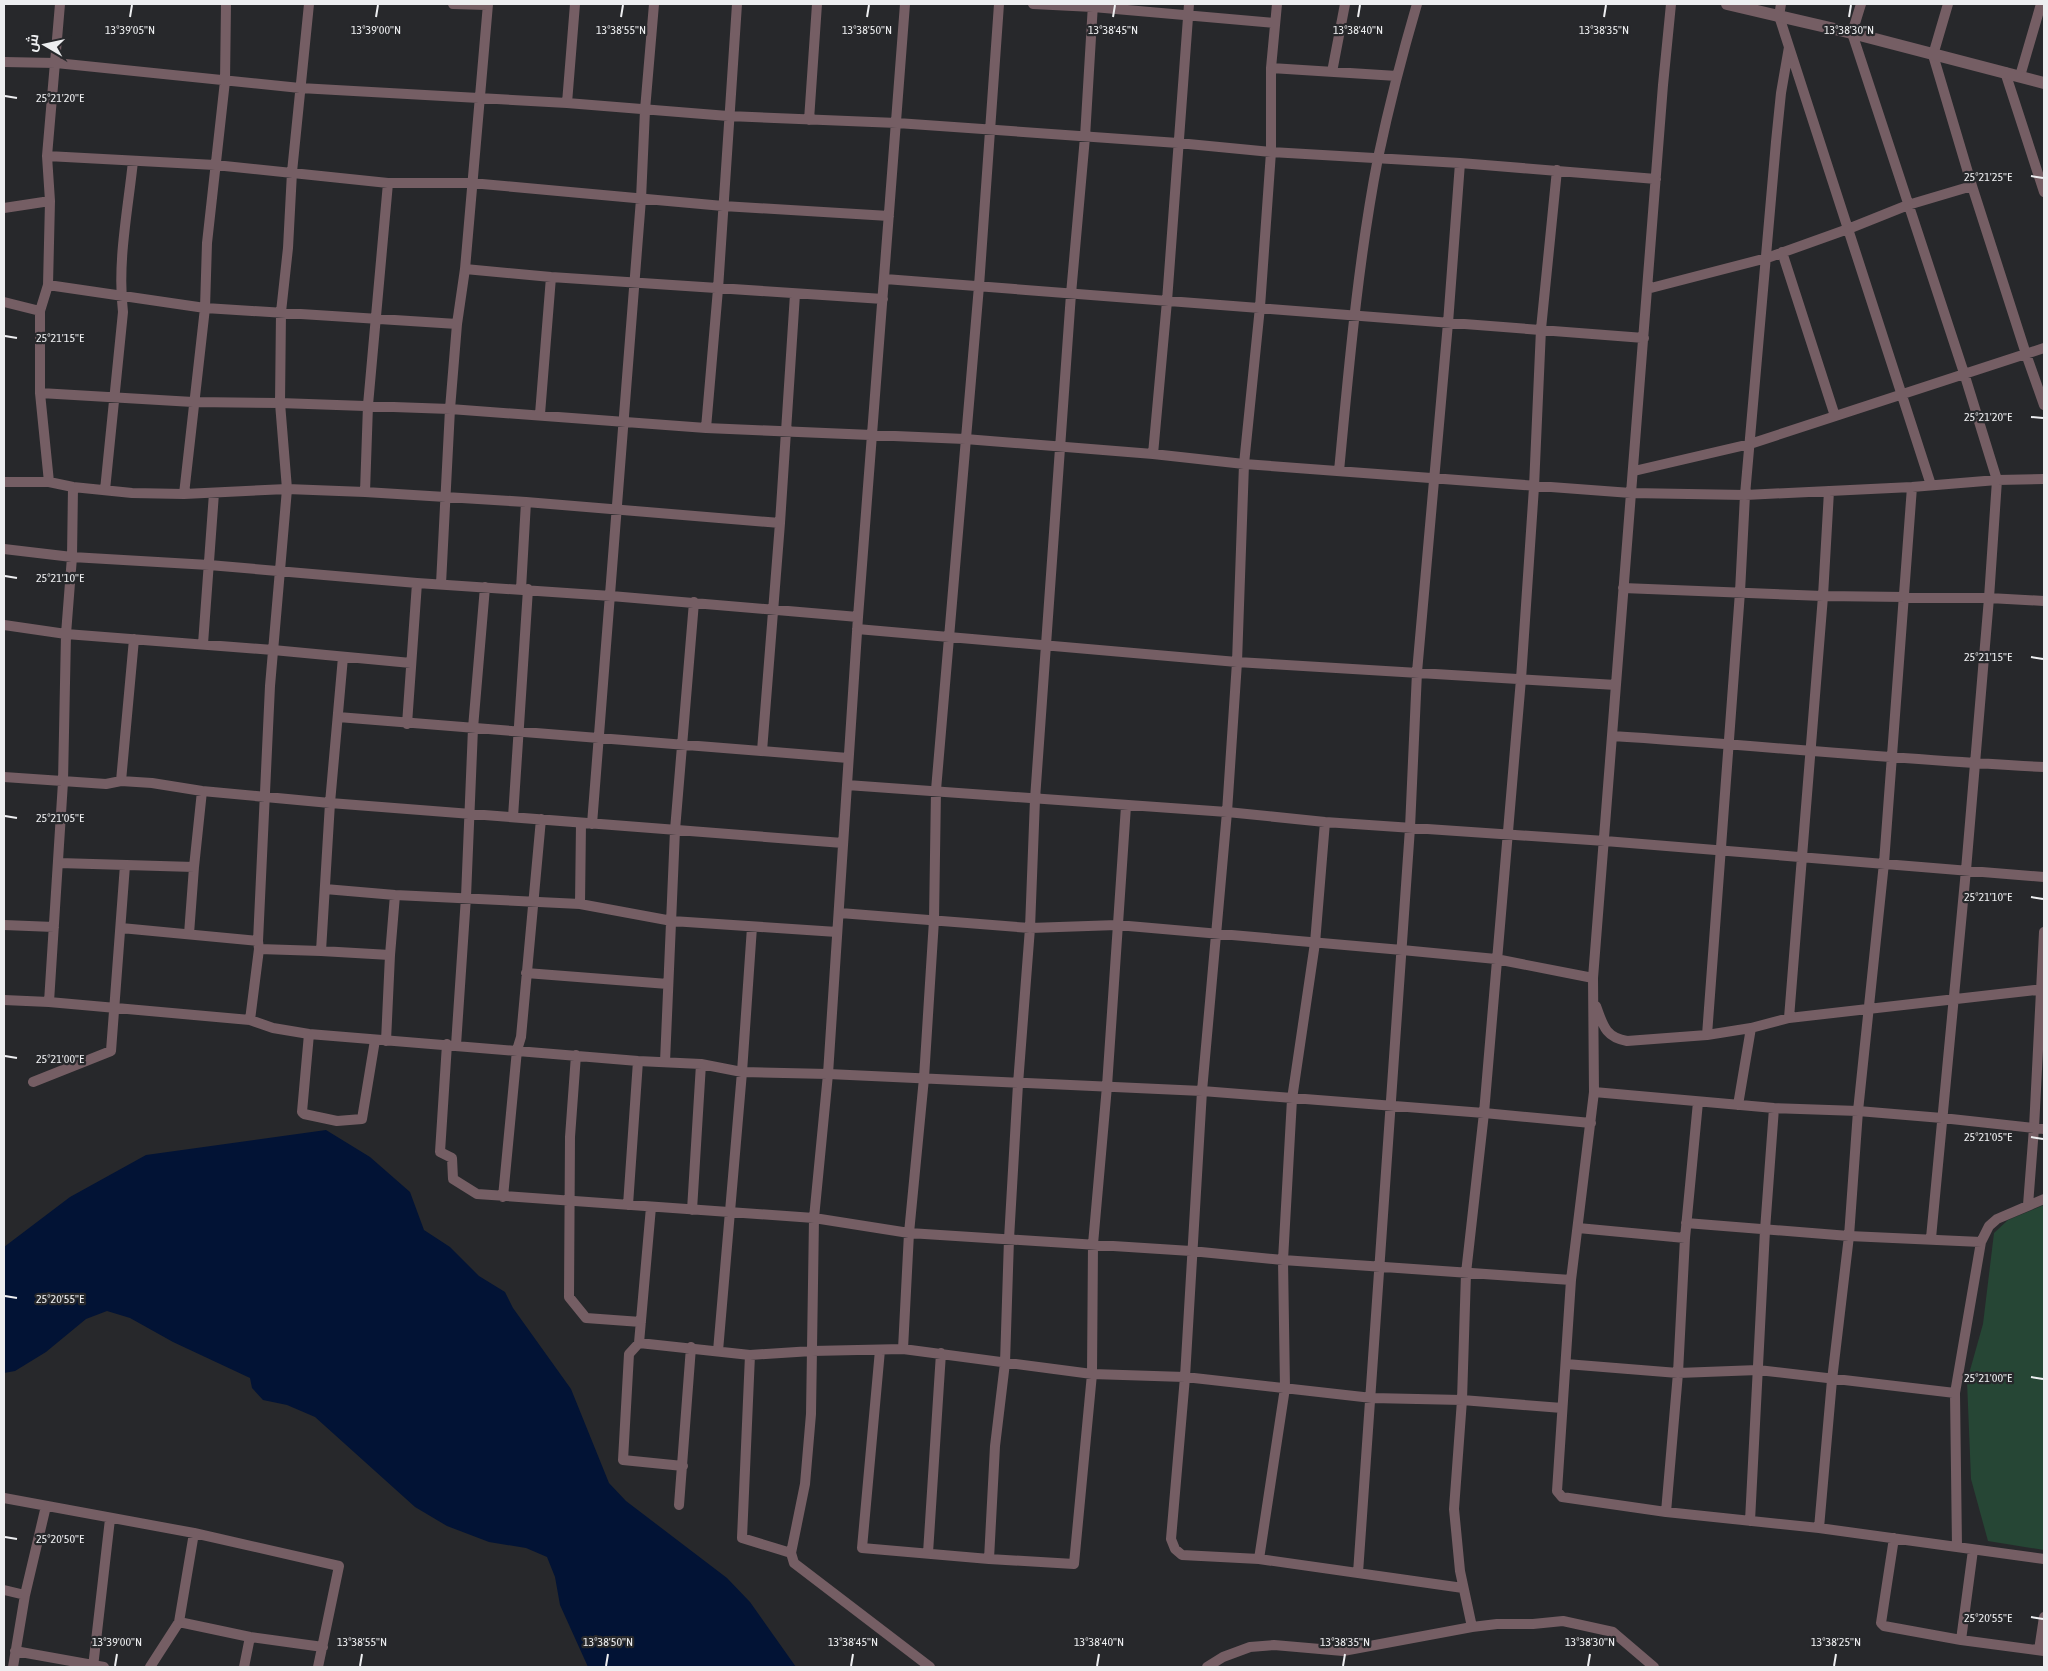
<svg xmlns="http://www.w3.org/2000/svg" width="2048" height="1671" font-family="'Asap Condensed',Cairo,sans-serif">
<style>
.green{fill:#264635}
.water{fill:#021335}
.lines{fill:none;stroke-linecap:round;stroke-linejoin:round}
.minor{stroke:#755e64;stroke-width:10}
.tertiary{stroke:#755e64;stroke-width:12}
.ticks{fill:none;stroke:#edeef0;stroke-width:2}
.ticks-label{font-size:12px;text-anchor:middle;fill:#edeef0;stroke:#27282b;stroke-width:4.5;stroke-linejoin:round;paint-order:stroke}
</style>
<rect width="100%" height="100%" fill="#27282b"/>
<path class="green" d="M2044 1205V1550L1988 1541 1971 1479 1967 1381 1983 1324 1994 1233 2008 1220Z"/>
<path class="water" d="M326 1130 370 1157 410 1192 424 1230 450 1247 479 1276 505 1292 513 1308 571 1389 609 1483 626 1501 727 1578 750 1602 796 1667H588L560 1605 555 1577 547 1557 526 1548 489 1542 447 1526 415 1507 315 1417 287 1405 263 1400 252 1388 250 1378 173 1342 130 1318 107 1311 86 1319 46 1352 15 1371 4 1373V1247L70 1197 146 1155Z"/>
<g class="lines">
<path class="minor" d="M453 4 487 5
M905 4 858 617 828 1074 814 1218 811 1414 805 1484 791 1553 794 1563 930 1667
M1033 4 1093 7 1275 23
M1277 4 1271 68V152L1260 307 1244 464 1237 662 1227 812 1202 1091 1185 1377 1171 1539 1175 1549 1182 1555 1259 1559 1463 1588
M1671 4 1663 85 1593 978 1594 1092 1571 1280 1557 1491 1562 1497 1666 1512 1819 1528 2044 1559
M1781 4 1779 16 1931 485
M1861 4 1852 33 1964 373 1997 480 1989 598 1966 870 1931 1238
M1948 4 1933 55 1972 186 2026 354 2044 405
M4 62 56 63 300 88 567 103 728 116 897 123 1178 143 1271 152 1460 163 1656 179
M1271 68 1397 76
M1332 72 1345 4
M2005 72 2044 192
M2020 76 2041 4
M567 103 575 4
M809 120 817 4
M47 156 215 165 388 183H471L723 206 889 216
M4 208 50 201
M1782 252 1835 416
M465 269 551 277 883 299
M885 279 1644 338
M48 285 205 308 457 324
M1647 289 1767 258 1848 229 1908 205 1972 186
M4 302 40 311
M40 393 193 402 280 403 450 409 706 428 965 439 1153 454 1244 464 1631 493 1745 495 1912 487 1997 480 2044 479
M540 414 551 277
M706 428 718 289 737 4
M1153 454 1167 301 1189 4
M1339 471C1349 366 1358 261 1378 158 1389 106 1402 55 1417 4
M1634 471 1750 444 2044 348
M4 482H49L73 487 132 493 184 494 287 489 365 492 526 502 780 523
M49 482 40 393V311L48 285 50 201 47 156 60 4
M105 490 123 312C117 262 128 210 133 161
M365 492 368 405 388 183
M184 494 205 308 207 243 225 81 226 4
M4 549 72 557 209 565 417 583 611 596 858 617
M441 584 450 409 457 324 465 269 488 4
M1623 588 1823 596 1989 598 2044 601
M521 589 526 502
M4 625 66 634 273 650 411 663
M857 629 1237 662 1616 685
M203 644 214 493
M338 717 848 758
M407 724 417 583
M1612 736C1756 745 1900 760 2044 767
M762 751 780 523 795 294
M4 777 106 784 121 781 152 783 202 791 330 803 843 843
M121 781 134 639
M847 785 1227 812 1325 822 1605 841 2044 877
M513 817 528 589
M592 824 641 199 645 110 654 4
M59 863 194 867 202 791
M325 889 395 895 580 904 672 921 837 932
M580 904 581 823
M840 913 1030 928 1117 925 1402 950 1496 959 1593 978
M4 925 54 927
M121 928 258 941
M189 934 194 867
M259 949 321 951 390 955
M321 951 330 803 343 657
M526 973 668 984
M4 1000 49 1002 250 1020 273 1028 309 1034 638 1061 701 1064 742 1072 828 1074 1202 1091 1484 1113 1591 1123
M49 1002 63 782 66 634 72 557 73 487
M1596 1006C1603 1025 1605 1037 1627 1041L1707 1035 1751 1028 1789 1018 2044 989
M1789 1018 1823 596 1829 491
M250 1020 259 949 258 941 270 686 287 489 280 403 281 312 288 248 292 172 309 4
M309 1034 302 1112 304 1114 337 1121 362 1119 375 1040
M1707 1035 1740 592 1745 495 1776 142 1781 93 1789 47
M386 1041 390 955 395 895
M447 1044 440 1152 452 1158 453 1179 477 1194 814 1218 909 1233 1191 1251 1283 1260 1571 1280
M456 1045 466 897 473 728 485 587
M576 1055 570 1137 569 1297 586 1318 641 1322
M665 1062 675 830 694 602
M33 1082 111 1051 125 865
M1594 1092 1774 1108 1858 1111 1942 1118 2044 1129
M1738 1105 1751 1028
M503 1197 517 1050 521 1037 541 819
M628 1205 638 1061
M2028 1205 2034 1128 2044 932
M651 1207 639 1343 629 1354 623 1460 683 1466
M692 1210 701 1064
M1686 1223 1849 1236 1981 1242 1989 1226 1997 1219 2044 1199
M1578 1228 1685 1238
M639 1343 750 1355 812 1351 903 1349 1092 1374 1185 1377 1372 1398 1462 1400 1562 1408
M903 1349 909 1233 924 1078 934 920 936 790 979 286 999 4
M880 1350 862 1548 989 1559 1074 1564 1092 1374 1093 1244 1107 1086 1126 806
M718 1351 742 1072 752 927
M750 1355 742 1538 791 1553
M1566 1364 1678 1373 1758 1370 1955 1393
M4 1498 194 1533 339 1566 318 1667
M679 1505 691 1347
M1666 1512 1678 1373 1685 1238 1698 1102
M1750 1521 1765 1230 1774 1108
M1819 1528 1832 1380 1849 1236 1858 1111 1884 863 1912 487
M1894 1538 1881 1623 1884 1626 1961 1640 2044 1651
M1957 1547 1955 1393 1981 1242
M928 1553 941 1353
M989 1559 995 1446 1005 1363 1009 1239 1018 1084 1030 928 1035 799 1071 294 1085 137 1093 4
M1259 1559 1285 1388 1283 1260 1292 1099 1315 943 1325 822
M1358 1573 1410 828 1417 672 1448 323 1460 163
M4 1590 25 1595
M179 1622 194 1533
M1472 1627 1460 1571 1454 1509 1462 1400 1466 1273 1484 1113 1521 679 1534 487 1541 329 1557 170
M1961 1640 1973 1550
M2039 1650 2044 1617
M15 1651 104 1667
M13 1667 25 1595 46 1506
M93 1667 110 1519
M150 1667 179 1622 250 1637 323 1647
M244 1667 250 1637
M1207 1667 1223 1657 1250 1647 1274 1645 1343 1651 1472 1627 1497 1624H1533L1563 1621 1613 1632 1654 1667"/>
<path class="tertiary" d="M1727 4 1852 33 2044 83"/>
</g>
<path class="ticks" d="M130 17 132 5M376 17 378 5M621 17 623 5M867 17 869 5M1113 17 1115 5M1358 17 1360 5M1604 17 1606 5M1849 17 1851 5M5 96 17 98M2031 176 2043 178M5 336 17 338M2031 417 2043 418M5 576 17 578M2031 657 2043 659M5 816 17 818M2031 897 2043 899M5 1056 17 1058M2031 1137 2043 1139M5 1296 17 1298M2031 1377 2043 1379M5 1537 17 1539M2031 1617 2043 1619M115 1666 117 1654M360 1666 362 1654M606 1666 608 1654M851 1666 853 1654M1097 1666 1099 1654M1343 1666 1345 1654M1588 1666 1590 1654M1834 1666 1836 1654"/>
<g class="ticks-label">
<text x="130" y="34">13°39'05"N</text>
<text x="376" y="34">13°39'00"N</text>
<text x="621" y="34">13°38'55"N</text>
<text x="867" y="34">13°38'50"N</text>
<text x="1113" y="34">13°38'45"N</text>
<text x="1358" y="34">13°38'40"N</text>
<text x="1604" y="34">13°38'35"N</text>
<text x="1849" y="34">13°38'30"N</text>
<text x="60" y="102">25°21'20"E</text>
<text x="1988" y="181">25°21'25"E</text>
<text x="60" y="342">25°21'15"E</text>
<text x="1988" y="421">25°21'20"E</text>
<text x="60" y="582">25°21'10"E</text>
<text x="1988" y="661">25°21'15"E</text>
<text x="60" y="822">25°21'05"E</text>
<text x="1988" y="901">25°21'10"E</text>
<text x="60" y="1063">25°21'00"E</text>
<text x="1988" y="1141">25°21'05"E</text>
<text x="60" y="1303">25°20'55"E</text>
<text x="1988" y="1382">25°21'00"E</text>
<text x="60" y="1543">25°20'50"E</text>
<text x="1988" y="1622">25°20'55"E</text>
<text x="117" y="1646">13°39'00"N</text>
<text x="362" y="1646">13°38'55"N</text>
<text x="608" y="1646">13°38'50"N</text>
<text x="853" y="1646">13°38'45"N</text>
<text x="1099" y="1646">13°38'40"N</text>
<text x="1345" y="1646">13°38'35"N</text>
<text x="1590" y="1646">13°38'30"N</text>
<text x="1836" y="1646">13°38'25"N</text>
</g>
<rect width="2048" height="1671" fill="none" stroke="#edeef0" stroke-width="10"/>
<g transform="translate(45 45) rotate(279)" stroke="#27282b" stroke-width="4" paint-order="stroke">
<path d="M0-4L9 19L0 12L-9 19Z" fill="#edeef0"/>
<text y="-8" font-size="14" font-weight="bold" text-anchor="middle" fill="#edeef0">ش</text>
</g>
</svg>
